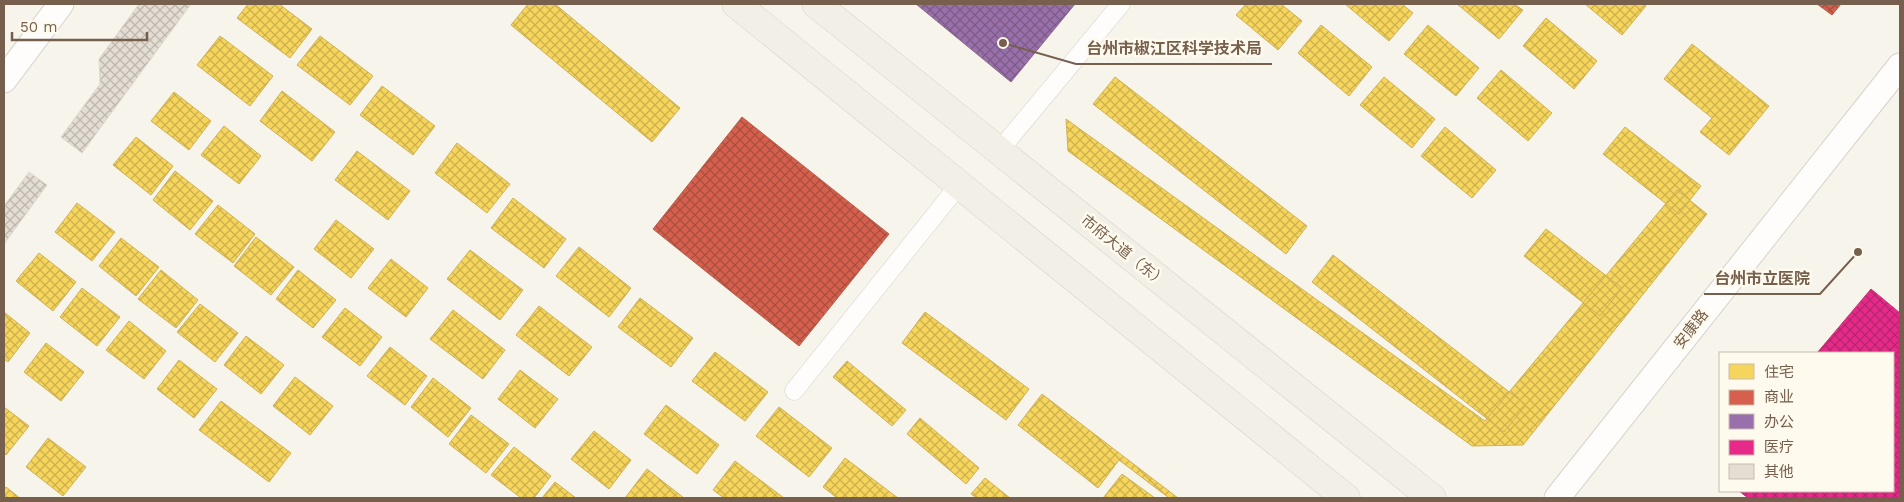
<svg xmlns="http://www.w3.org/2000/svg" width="1904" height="502" font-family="'Work Sans','Noto Sans SC',sans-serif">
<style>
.homes{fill:url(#homes-cross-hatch);stroke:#d0b257}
.shops{fill:url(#shops-cross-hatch);stroke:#b9604d}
.offices{fill:url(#offices-cross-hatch);stroke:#8e6b8e}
.health{fill:url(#health-cross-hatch);stroke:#c53977}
.building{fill:url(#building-cross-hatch);stroke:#e0d8ce}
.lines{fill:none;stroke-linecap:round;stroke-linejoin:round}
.street-casing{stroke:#d6d1ca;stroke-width:19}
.secondary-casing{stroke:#d8d1ca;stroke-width:27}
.primary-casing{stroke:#d6cfc6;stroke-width:29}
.street{stroke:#fefdfc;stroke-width:18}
.secondary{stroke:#fefdfc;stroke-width:25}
.primary{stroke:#f2efe6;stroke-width:28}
.labels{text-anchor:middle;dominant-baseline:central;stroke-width:5;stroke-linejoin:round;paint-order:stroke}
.street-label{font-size:15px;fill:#765f4c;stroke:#fffaee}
.leader{fill:none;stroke:#765f4c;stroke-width:2}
.callout-dot{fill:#765f4c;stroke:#fffaee;stroke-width:2}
.callout-label{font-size:16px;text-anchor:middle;font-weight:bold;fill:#765f4c;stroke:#fffaee;stroke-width:5;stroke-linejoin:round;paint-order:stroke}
</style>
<defs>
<pattern id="homes-cross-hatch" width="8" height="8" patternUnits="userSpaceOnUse" patternTransform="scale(1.25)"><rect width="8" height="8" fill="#f6d55c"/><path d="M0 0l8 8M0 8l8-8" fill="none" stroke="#ccb04e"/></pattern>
<pattern id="shops-cross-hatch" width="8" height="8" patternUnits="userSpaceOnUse" patternTransform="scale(1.25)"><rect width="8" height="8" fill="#d6604d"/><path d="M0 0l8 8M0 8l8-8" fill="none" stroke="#a94f40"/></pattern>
<pattern id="offices-cross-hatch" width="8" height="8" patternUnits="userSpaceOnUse" patternTransform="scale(1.25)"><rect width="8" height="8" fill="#9970ab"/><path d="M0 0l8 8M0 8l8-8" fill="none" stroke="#7c5b86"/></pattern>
<pattern id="health-cross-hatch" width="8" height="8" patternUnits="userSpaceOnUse" patternTransform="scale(1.25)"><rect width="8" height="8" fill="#e7298a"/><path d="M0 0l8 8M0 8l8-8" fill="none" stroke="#b6266d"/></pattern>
<pattern id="building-cross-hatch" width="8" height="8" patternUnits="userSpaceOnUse" patternTransform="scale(1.25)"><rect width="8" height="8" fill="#e4ddd3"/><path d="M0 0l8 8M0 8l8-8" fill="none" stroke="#bdb6ad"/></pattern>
</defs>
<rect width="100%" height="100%" fill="#f7f4ec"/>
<path class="homes" d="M248 4H279L312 29 290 58 237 18Z
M528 4H555L680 108 652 142 511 25Z
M1246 4H1281L1302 21 1278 50 1236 15Z
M1345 4H1402L1413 13 1389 41Z
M1457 4H1514L1523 10 1499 39Z
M1585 4H1643L1646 6 1622 35Z
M1546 18 1597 61 1574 89 1523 46Z
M1321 25 1372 67 1349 96 1298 53Z
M1428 25 1479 68 1456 96 1404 54Z
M220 36 273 76 250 106 197 65Z
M320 36 373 76 350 105 297 65Z
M1692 44 1769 106 1729 155 1700 132 1712 118 1664 79Z
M1501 70 1552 113 1528 141 1477 98Z
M1115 77 1307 226 1286 254 1093 104Z
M1384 77 1435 119 1412 148 1360 105Z
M382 86 435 126 413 155 360 115Z
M282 91 335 132 312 161 260 121Z
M174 92 211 121 189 150 151 121Z
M1066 119 1485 421 1677 190 1707 214 1523 445 1472 446 1068 151Z
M224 126 261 156 239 184 201 155Z
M1445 127 1496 170 1472 198 1421 156Z
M1625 127 1701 186 1679 214 1603 154Z
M136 137 173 166 151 195 113 165Z
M457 143 510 184 487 213 435 173Z
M357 151 410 191 388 220 335 180Z
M704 168 845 285 816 319 675 202Z
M175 171 213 201 190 230 153 200Z
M513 198 566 239 544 268 491 228Z
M77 203 115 232 92 261 55 232Z
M218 205 255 234 233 263 195 234Z
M336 220 374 249 351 278 314 249Z
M1546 229 1622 288 1600 316 1524 256Z
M256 237 294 267 271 295 234 266Z
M121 238 159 267 136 296 99 266Z
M579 247 631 288 609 317 556 276Z
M470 250 523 290 500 320 447 279Z
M39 253 76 282 53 311 16 281Z
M1333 255 1526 405 1504 432 1312 282Z
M391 259 428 288 406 317 368 288Z
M161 270 198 300 176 328 138 299Z
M298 270 336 300 313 328 276 299Z
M82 288 120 317 97 346 60 317Z
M640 298 693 338 671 367 618 327Z
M200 304 238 333 215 362 177 332Z
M539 306 592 347 569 376 516 335Z
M345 308 382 337 360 366 322 337Z
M453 310 505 350 483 379 430 339Z
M4 312 30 333 8 362 4 359Z
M925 312 1029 389 1006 420 902 343Z
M129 321 166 351 144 379 106 350Z
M246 336 284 365 261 394 224 365Z
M46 343 84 372 61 401 24 372Z
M390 347 427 376 405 405 367 376Z
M715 352 768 392 745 421 692 381Z
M179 360 217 389 194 418 157 389Z
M847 361 906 410 892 426 833 377Z
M520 370 558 399 535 428 498 399Z
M295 377 333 406 310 435 273 406Z
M433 378 471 408 448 437 411 407Z
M1042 394 1178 498H1169L1119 460 1098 488 1018 425Z
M221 401 291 453 269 482 199 430Z
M666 405 719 445 697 474 644 434Z
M4 407 29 426 6 455 4 453Z
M779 407 832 448 809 477 756 436Z
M471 415 509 444 486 473 449 444Z
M920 418 979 468 966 484 907 434Z
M594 431 631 460 609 489 571 459Z
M48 438 86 467 63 496 26 467Z
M514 447 551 476 534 498H521L491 475Z
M845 458 898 498H837L823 487Z
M735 461 784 498H724L713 490Z
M647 469 684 498H625Z
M1122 474 1155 498H1103Z
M985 478 1010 498H977L971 494Z
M555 482 576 498H542Z
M6 487 20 498H4V490Z"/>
<path class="shops" d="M1817 4H1841L1832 15Z
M742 117 889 234 799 346 653 229Z"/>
<path class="offices" d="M916 4 989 5 1075 4 1011 82Z"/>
<path class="health" d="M1871 289 1900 313V498H1748L1739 491H1893V353H1817Z"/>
<path class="building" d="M139 4H191L82 153 61 137 100 84 99 59Z
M29 172 47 185 4 244V206Z"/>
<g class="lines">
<g class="street-casing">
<path id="street" d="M999 151 1121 4
M794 391 959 185"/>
</g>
<g class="secondary-casing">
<path id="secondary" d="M4 80 61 4
M1557 498 1900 66"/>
</g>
<g class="primary-casing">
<path id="primary" d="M736 4 1346 498
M816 4 1432 498"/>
</g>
<use href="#street" class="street"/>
<use href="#secondary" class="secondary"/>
<use href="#primary" class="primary"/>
</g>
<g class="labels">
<g class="street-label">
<text transform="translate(1124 251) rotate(39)">市府大道（东）</text>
<text transform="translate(1691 329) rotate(-52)">安康路</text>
</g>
</g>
<path class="leader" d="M1003 43L1076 64H1272M1858 252L1820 294H1704"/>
<g class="callout-dot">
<circle cx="1003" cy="43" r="5"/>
<circle cx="1858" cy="252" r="5"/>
</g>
<g class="callout-label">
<text x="1174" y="54">台州市椒江区科学技术局</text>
<text x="1762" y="284">台州市立医院</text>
</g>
<rect width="1904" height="502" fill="none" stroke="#765f4c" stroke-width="10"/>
<rect x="1719" y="352" width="175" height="140" fill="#fffaee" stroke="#c8bcad"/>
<rect x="1729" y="364" width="25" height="15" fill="#f6d55c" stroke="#c8bcad"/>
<text x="1764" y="377" font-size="15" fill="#765f4c">住宅</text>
<rect x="1729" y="390" width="25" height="15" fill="#d6604d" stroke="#c8bcad"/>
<text x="1764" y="402" font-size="15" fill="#765f4c">商业</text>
<rect x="1729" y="414" width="25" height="15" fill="#9970ab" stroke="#c8bcad"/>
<text x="1764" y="427" font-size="15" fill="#765f4c">办公</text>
<rect x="1729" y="440" width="25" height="15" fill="#e7298a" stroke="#c8bcad"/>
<text x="1764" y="452" font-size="15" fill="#765f4c">医疗</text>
<rect x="1729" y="464" width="25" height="15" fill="#e4ddd3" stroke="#c8bcad"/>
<text x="1764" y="477" font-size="15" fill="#765f4c">其他</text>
<path d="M12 32v8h135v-8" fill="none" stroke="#765f4c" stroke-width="2.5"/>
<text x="20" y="32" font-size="15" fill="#765f4c" stroke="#fffaee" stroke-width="4" paint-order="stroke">50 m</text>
</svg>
